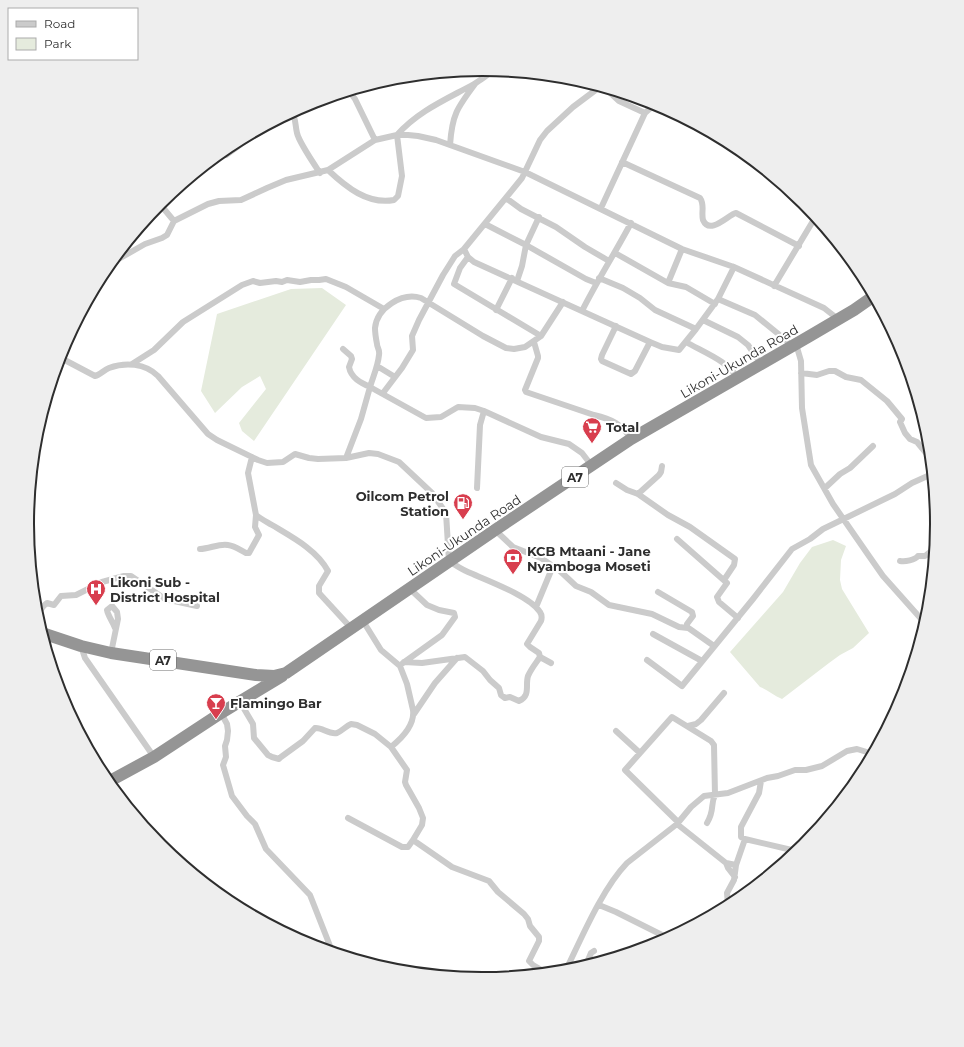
<svg xmlns="http://www.w3.org/2000/svg" width="964" height="1047" font-family="Montserrat,sans-serif">
<style>
.green{fill:#e5ebdd}
.lines{fill:none;stroke-linecap:round;stroke-linejoin:round}
.street{stroke:#cbcbcb;stroke-width:6}
.highway{stroke:#959595;stroke-width:12}
.labels{text-anchor:middle;dominant-baseline:central;stroke-width:4;stroke-linejoin:round;paint-order:stroke}
.shield{fill:#fff;stroke:#6d6d6d;stroke-width:1}
.shield-label{font-size:12px;font-weight:bold;fill:#2e2e2e}
.street-label{font-size:13px;fill:#2e2e2e;stroke:#fff}
.poi-label{font-size:13px;font-weight:bold;fill:#2e2e2e;stroke:#fff;text-anchor:start}
.rim{fill:none;stroke:#2e2e2e;stroke-width:2}
</style>
<rect width="100%" height="100%" fill="#fff"/>
<path class="green" d="M322 288 346 305 254 441 242 431 239 423 266 389 260 376 242 387 215 413 201 391 217 314 291 289Z
M833 540 846 546 841 560 840 580 842 589 869 633 853 648 840 655 829 663 782 699C774 696 768 690 760 687L730 652 783 592 800 563 812 547Z"/>
<g class="lines">
<path class="street" d="M601 86 573 107 547 131 540 140 522 178 464 249 468 257 474 262 650 342 662 347 679 350 696 329 718 299 734 267
M605 88 619 101 645 113
M349 91 355 99 375 140
M292 112C296 119 295 125 297 133 299 142 314 164 320 173
M450 145C452 115 457 108 475 84
M226 155 269 124
M622 162 700 198C705 205 701 212 703 220 710 236 729 214 736 213L799 246
M328 170C346 187 368 205 394 200L398 196 402 176 397 135C418 111 447 99 474 84 481 80 488 74 495 70
M506 198 521 209 556 227 585 247 609 261
M159 203 174 221
M601 208 645 113 656 103
M485 224 526 245 586 279 596 283
M615 253 668 283 686 287 715 304
M468 257 460 268 454 284 541 336
M108 265 145 244 162 238 167 235 174 221 208 204 219 201 241 200 267 188 286 180 328 170 375 140 397 135H408L418 136 436 140 525 172 682 249 734 267 824 308 838 319
M599 278 623 288 640 298 655 310 696 329
M517 281 522 266 526 245 539 217
M668 283 682 249
M774 286 816 216
M718 299 755 315 787 341 791 347
M563 302 541 336 525 347 514 349 506 348 483 336 421 298C402 292 377 308 375 328 375 333 376 339 377 344 377 348 380 349 379 355 378 366 373 377 370 387L426 418 441 417 458 407 475 408 484 411 541 437 569 444 582 453 592 466
M496 310 512 278
M582 311C597 281 615 253 631 223
M703 320 738 337 748 345 761 364
M616 326 602 355 601 359 602 361 631 374 635 371 650 342
M534 342 538 356V358L525 390 526 392 594 415C611 419 622 424 631 439
M686 342C701 351 730 362 737 378
M796 344 801 361 802 408 811 465 833 504 869 556 883 576 923 621 924 625
M343 349 351 356 352 359 349 367C351 378 361 383 370 387L361 419 346 458
M59 357 95 376C100 375 104 370 109 368 125 362 145 363 158 376L208 434 217 440 258 460 267 463 283 462 295 454 309 458 318 459 346 458 369 453 378 454 399 462 432 493 446 513 449 561C455 565 461 569 468 572 486 580 530 596 540 612 542 615 542 618 541 621L527 644 530 647 539 653 540 657 551 663
M132 364 154 350 183 322 242 285 253 281 260 283 276 281 282 282 287 280 300 282 311 280H319L326 279 346 287 384 309
M377 366 395 377
M801 373 817 375 829 371H835L846 377 861 380 887 401 902 419 900 422 905 433 910 439 917 442 931 459
M383 393 402 368 413 350 412 336 419 320 443 275 455 256 464 249
M252 457 248 473 256 515C261 519 267 522 272 525 292 537 317 550 328 571L319 586V593L352 629
M616 483 627 490 638 494 668 515 690 527 735 559 734 565 724 580
M477 488 480 425 484 411
M825 488 840 474 850 468 873 446
M638 494 659 475 661 472 662 466
M495 530 513 547 541 558 560 571 576 586 591 592 609 605 652 614 679 627 688 628
M677 539 727 583 717 597 719 602 738 618
M200 549C209 549 220 543 228 545 235 546 240 550 246 553H249L259 535 255 527 256 515
M900 561C905 562 915 560 918 556H925L935 548
M658 592 692 612 693 616 687 624V627L714 646
M536 607 553 566
M37 617C40 611 41 607 47 603L54 605 61 596 76 595 102 582 124 576H131L165 599 197 606
M363 621 381 650 400 666 407 684 413 710C415 725 401 739 391 747L407 770 405 782 406 785 419 808 423 818 422 825 413 840 452 867 489 881 498 892 524 914 528 919 530 926 539 937V941L529 961 533 965 545 972
M653 634 702 661
M81 646 85 658 154 757
M111 653 118 619 117 612 112 606 107 610C108 616 113 622 115 628
M647 660 682 686 753 599 792 549 810 539 823 529 895 494 912 483 932 474
M404 662 422 663 465 657 483 671 490 680 499 688 501 695 505 698 510 697 519 701C531 696 525 685 528 676 531 669 536 663 540 657
M403 663 442 635 455 617 454 613 439 610 427 605 409 588
M240 702 253 724 254 738 268 755 272 757 279 759 281 757 303 741 315 728C322 727 329 735 337 733 342 731 346 726 351 724L357 725 375 734 391 747
M221 713 227 724 228 731 227 740 225 746 226 757 223 765 232 796 247 816 255 824 266 849 310 895 332 951
M414 714 435 683 457 658
M688 726 696 724 701 720 724 693
M616 731 640 753
M856 782 865 768
M348 818 402 847H408L413 840
M678 822 625 770 672 717 711 741 714 745 715 795C710 805 715 810 707 823
M677 824 691 807 704 796 728 793 767 778 778 776 795 770H806L822 766 847 751 857 749 870 753 871 756
M745 839 796 851
M726 863 728 868 735 877
M599 905 616 912 668 938
M728 905 727 893 734 880 736 865 745 839 741 837V827L759 793 761 781
M586 965 591 953 594 951
M566 970C582 937 602 889 627 863L677 824 726 863 736 865"/>
<path class="highway" d="M42 633 81 646 111 653 256 675 274 676 286 673 495 530 631 439 808 337 854 310 874 296
M108 782 154 757 221 713 282 676"/>
</g>
<defs>
<g id="supermarket-pin" transform="scale(1)"><path d="M0 17L-7.5 6A9.5 9.5 0 1 1 7.5 6Z" fill="#d83e4e" stroke="#fff"/><path d="M-6-5.5h2.5l.6 2H6L4.5 2H-2.5L-4.4-4H-6ZM-1.5 3.2a1.3 1.3 0 1 0 .1 0ZM3 3.2a1.3 1.3 0 1 0 .1 0Z" fill="#fff"/></g>
<g id="fuel-pin" transform="scale(1)"><path d="M0 17L-7.5 6A9.5 9.5 0 1 1 7.5 6Z" fill="#d83e4e" stroke="#fff"/><path d="M-5.5-6h7V0h2V4h1.3V-2.5L3-4.5l.8-.8L6-3V5H2.5V1h-1V6h-7ZM-4.2-4.7v3.2H.2V-4.7Z" fill="#fff"/></g>
<g id="bank-pin" transform="scale(1)"><path d="M0 17L-7.5 6A9.5 9.5 0 1 1 7.5 6Z" fill="#d83e4e" stroke="#fff"/><path d="M-6-4H6V4H-6ZM0-2.3a2.3 2.3 0 1 0 0 4.6a2.3 2.3 0 1 0 0-4.6Z" fill="#fff"/></g>
<g id="hospital-pin" transform="scale(1)"><path d="M0 17L-7.5 6A9.5 9.5 0 1 1 7.5 6Z" fill="#d83e4e" stroke="#fff"/><path d="M-5-5h3v3.5h4V-5h3V5h-3V1.5h-4V5h-3Z" fill="#fff"/></g>
<g id="bar-pin" transform="scale(1)"><path d="M0 17L-7.5 6A9.5 9.5 0 1 1 7.5 6Z" fill="#d83e4e" stroke="#fff"/><path d="M-6-5H6L.8 .8V4.5H3.5V6h-7V4.5H-.8V.8Z" fill="#fff"/></g>
</defs>
<g fill-rule="evenodd">
<use href="#supermarket-pin" x="592" y="427"/>
<use href="#fuel-pin" x="463" y="503"/>
<use href="#bank-pin" x="513" y="558"/>
<use href="#hospital-pin" x="96" y="589"/>
<use href="#bar-pin" x="216" y="703"/>
</g>
<g class="labels">
<g class="shield">
<rect x="562" y="467" width="26" height="20" rx="3"/>
<rect x="150" y="650" width="26" height="20" rx="3"/>
</g>
<g class="shield-label">
<text x="575" y="477">A7</text>
<text x="163" y="660">A7</text>
</g>
<g class="street-label">
<text transform="translate(739 361) rotate(-30)">Likoni-Ukunda Road</text>
<text transform="translate(464 535) rotate(-34)">Likoni-Ukunda Road</text>
</g>
<g class="poi-label">
<text x="606" y="427">Total</text>
<text x="449" y="496" text-anchor="end">Oilcom Petrol<tspan x="449" dy="15">Station</tspan></text>
<text x="527" y="551">KCB Mtaani - Jane<tspan x="527" dy="15">Nyamboga Moseti</tspan></text>
<text x="110" y="582">Likoni Sub -<tspan x="110" dy="15">District Hospital</tspan></text>
<text x="230" y="703">Flamingo Bar</text>
</g>
</g>
<path d="M0 0H964V1047H0ZM34 524a448 448 0 1 1 896 0a448 448 0 1 1-896 0Z" fill="#eee" fill-rule="evenodd"/>
<path class="rim" d="M34 524a448 448 0 1 1 896 0a448 448 0 1 1-896 0Z"/>
<rect x="8" y="8" width="130" height="52" fill="#ffffff" stroke="#ababab"/>
<rect x="16" y="21" width="20" height="6" fill="#cbcbcb" stroke="#ababab"/>
<text x="44" y="28" font-size="12" fill="#2e2e2e">Road</text>
<rect x="16" y="38" width="20" height="12" fill="#e5ebdd" stroke="#ababab"/>
<text x="44" y="48" font-size="12" fill="#2e2e2e">Park</text>
</svg>
